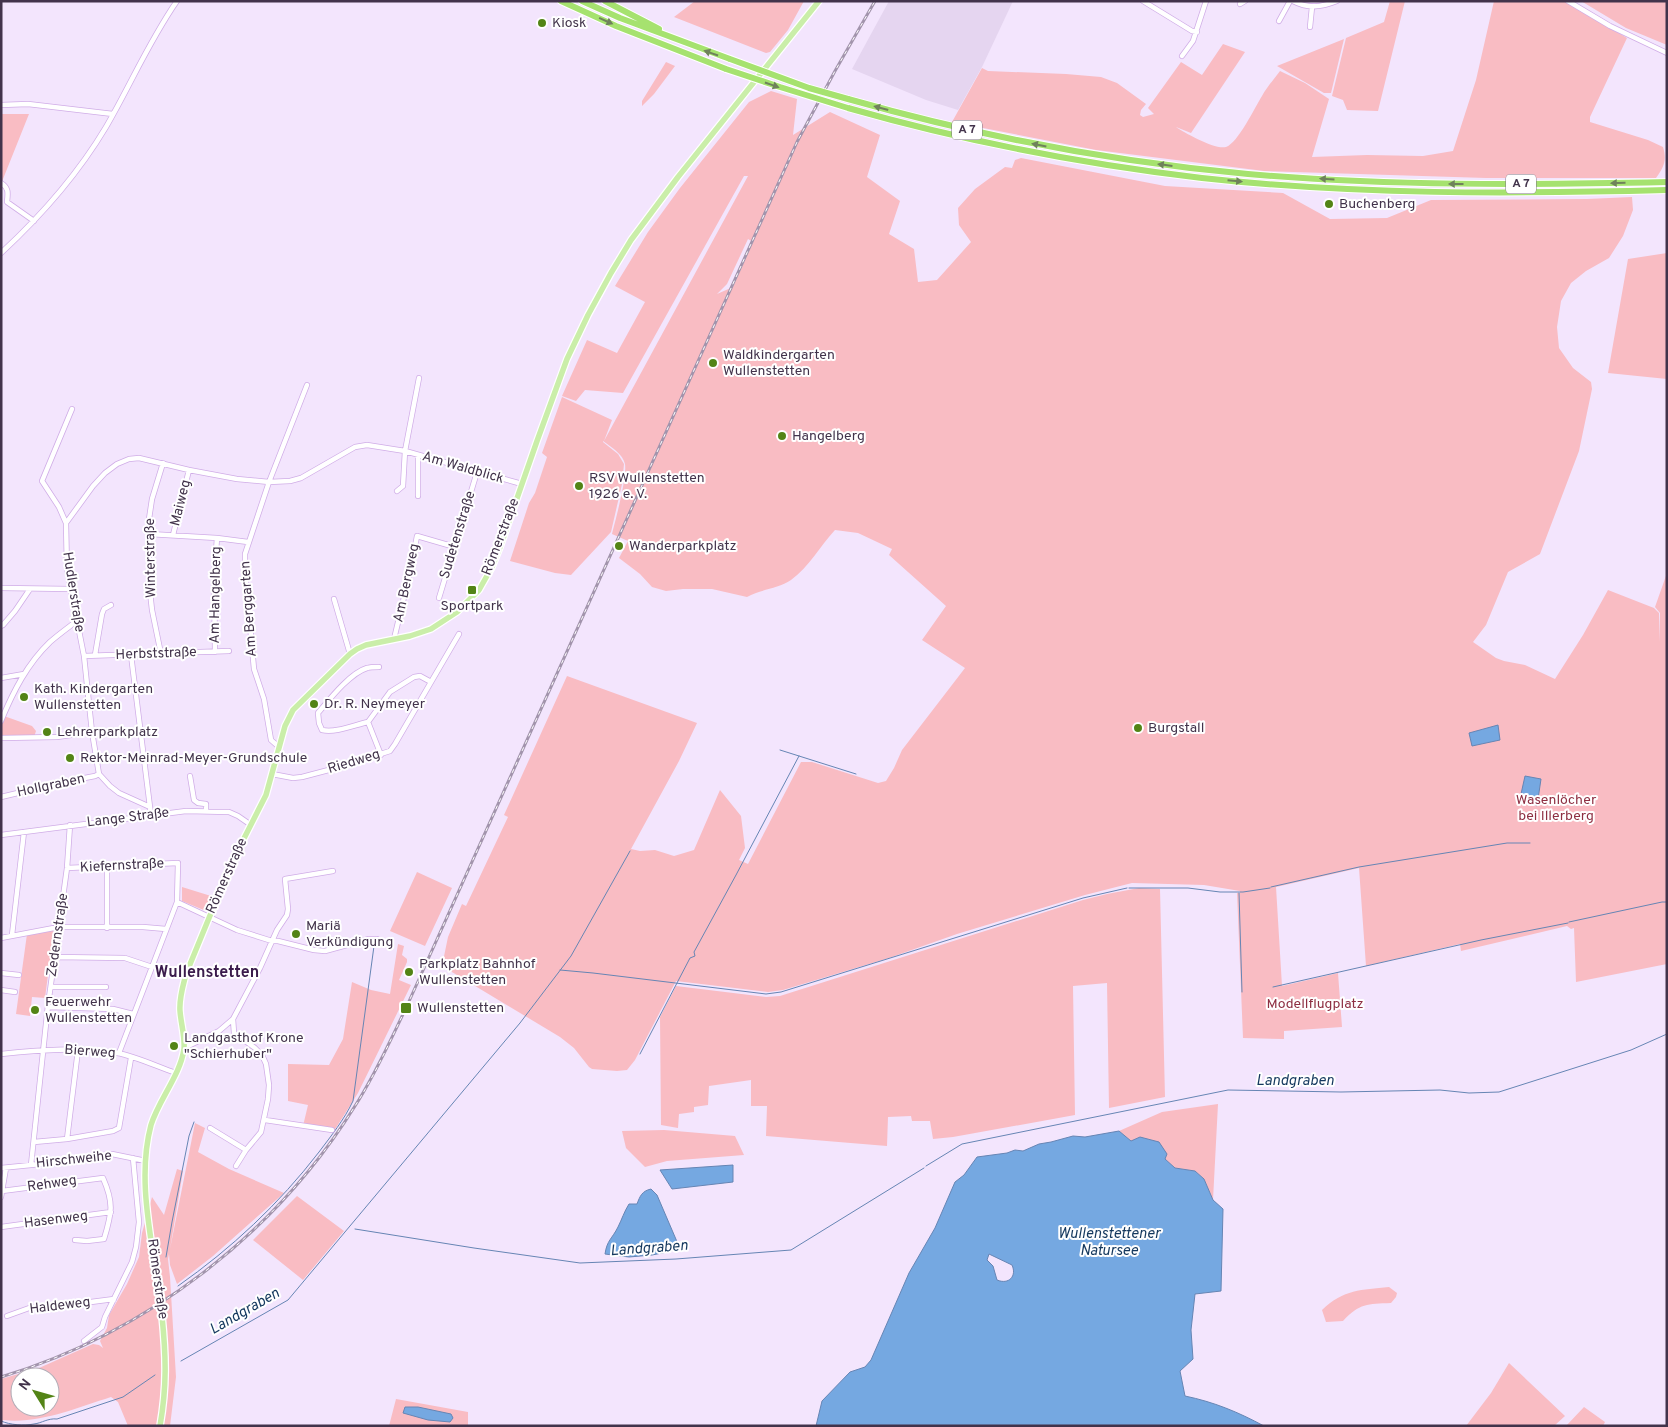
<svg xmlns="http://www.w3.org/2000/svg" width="1668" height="1427" font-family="Overpass,sans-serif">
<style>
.built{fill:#e5d5f0}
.green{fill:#f9bcc3;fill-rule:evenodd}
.water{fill:#75a8e1;stroke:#6685b4;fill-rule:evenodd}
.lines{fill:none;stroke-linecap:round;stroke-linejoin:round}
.stream{stroke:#6685b4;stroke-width:1}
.minor-casing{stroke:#d0ade7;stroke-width:6}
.major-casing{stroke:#fff;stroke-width:8}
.highway-casing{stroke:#fff;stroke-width:8}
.minor{stroke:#fff;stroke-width:4.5}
.major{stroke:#caeea9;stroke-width:5.5}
.highway{stroke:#a6e26f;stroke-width:6}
.rail-casing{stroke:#a294ac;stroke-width:3}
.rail{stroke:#fff;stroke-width:1;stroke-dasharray:4;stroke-linecap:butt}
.major-bridge-casing{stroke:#fff;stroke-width:8;stroke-linecap:butt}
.highway-bridge-casing{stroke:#fff;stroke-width:8;stroke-linecap:butt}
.major-bridge{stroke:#caeea9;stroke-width:5.5}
.highway-bridge{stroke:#a6e26f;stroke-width:6}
.oneway{fill:#6f825b}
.poi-dot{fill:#538416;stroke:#fff;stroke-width:2}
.labels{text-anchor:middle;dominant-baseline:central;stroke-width:4;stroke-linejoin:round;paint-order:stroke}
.shield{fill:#fff;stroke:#7b7081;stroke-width:1}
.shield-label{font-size:12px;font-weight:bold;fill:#42334b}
.poi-label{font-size:14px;fill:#42334b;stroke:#fff;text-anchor:start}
.street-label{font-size:14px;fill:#42334b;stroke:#fff}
.park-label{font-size:14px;fill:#8e2f42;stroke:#fff}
.water-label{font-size:15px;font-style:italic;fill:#14385e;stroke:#fff}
.quarter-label{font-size:16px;font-weight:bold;fill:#3b1c4c;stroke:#fff}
</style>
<rect width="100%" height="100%" fill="#f3e5fd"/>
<path class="built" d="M889 1H1013L982 67 958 110 926 100 852 69Z"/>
<path class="green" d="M695 1H804L788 30 770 52 766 53 674 17Z
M1390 1H1405L1378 111 1347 110 1343 100 1332 96 1346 38 1384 22Z
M1494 1H1567L1627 38 1590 117V122L1648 140 1663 147C1667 160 1664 167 1656 178H1486L1264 171 1096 150 952 122 982 68 988 71 1066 74 1101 77 1117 83 1146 104 1141 110 1140 115 1143 117 1154 114 1148 108 1181 62 1202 75 1223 44 1245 52 1191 133 1176 127C1185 133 1215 150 1226 147 1238 143 1255 107 1262 96 1267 87 1274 79 1280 71L1305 83 1329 99 1312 157 1367 155 1423 156 1453 151 1476 80Z
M1581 1H1667V45L1626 28Z
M1344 39 1331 93H1324L1277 66Z
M666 62 675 66 654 94 642 106V101Z
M771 91 797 99 793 135 830 112 880 135 867 177 900 201 889 234 914 249 918 282 937 280 971 242 959 225 958 208 975 189 1005 167 1012 168 1015 160 1021 158 1165 186 1283 193 1330 219 1387 218 1431 200 1587 199 1632 197 1633 210 1623 236 1609 258 1586 271 1571 283 1561 301 1557 327 1559 348 1573 368 1591 382 1592 389 1579 451 1540 554 1508 572 1486 625 1473 642 1496 658 1504 661 1525 665 1555 679 1583 635 1608 590 1654 608 1659 613V642L1660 613 1655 607 1667 573V964L1576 982 1574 928 1571 929 1567 926 1461 951 1460 944 1366 966 1359 868 1276 887 1282 986 1338 973 1342 1027 1284 1031V1039L1243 1038 1237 893H1240V891L1204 885 1132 883 1085 895 957 934 889 958 783 990 768 992 676 981 635 1060 627 1070 617 1071 592 1069 589 1067 574 1048 560 1037 442 966 448 937 462 904 466 906 508 817 504 815 567 676 697 723 679 761 631 849 640 851 655 850 674 856 694 850 720 790 741 816 745 848 739 860 748 864 801 762H812L878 783 886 781 894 768 902 750 965 668 922 640 946 606 889 555 892 549 858 533 835 530C820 546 809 567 791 580 778 589 761 589 747 597L712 589H683L666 591 652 587 640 574 619 558 628 541 612 534C616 518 627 478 625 464 623 454 611 447 603 441V442L618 454 624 464 622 484 611 532 571 575 555 573 510 561 529 503 535 493 547 457 542 453 562 397 612 420 604 441 748 176H744L623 393 585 390 576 401 562 396 587 340 617 353 645 302 615 286 648 232 680 188 749 102ZM748 239 753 242 733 287 717 294 727 284Z
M1 114H29L1 184Z
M1667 253V379L1608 373 1628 259Z
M4 716 32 726 36 731 34 737 1 738V723Z
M417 872 452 888 425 946 390 931Z
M182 887 211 896 206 911 182 901Z
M1139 888 1160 889 1165 1097 1109 1108 1107 983 1073 986 1075 1115 953 1137 933 1139 930 1121H912L911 1116 888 1117 887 1146 766 1136 767 1106H751V1080L709 1086 708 1105 694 1107V1112L679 1114 678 1128 661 1125 660 1017 676 986 766 997 780 996 1083 900 1107 894Z
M54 928 45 998 32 997 30 1016 16 1014 27 934Z
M398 944 404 946 402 955 407 959V962L399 980 411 985 358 1093 334 1131 303 1126 308 1105 288 1101V1064L329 1065 343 1039 352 982 371 990 390 994Z
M1218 1104 1213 1200 1204 1179 1195 1171 1175 1168 1165 1159 1131 1141 1119 1131 1162 1112Z
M195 1123 205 1128 198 1152 229 1169 284 1193 213 1256 177 1284 170 1265 169 1254 168 1259 170 1277 176 1377 170 1426H128L118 1402 111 1397C76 1408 40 1424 3 1420L1 1426V1379L39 1368 93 1344 99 1345 103 1348 100 1341 107 1328 109 1315 127 1284 139 1257 142 1233 152 1197 164 1215 177 1169 183 1171 170 1249ZM20 1377H50V1407H20Z
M664 1130 735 1136 744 1155 667 1161 645 1167 626 1148 622 1131Z
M297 1196 344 1231 303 1280 253 1240Z
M1389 1287 1397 1293 1396 1297 1391 1303C1367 1304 1360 1303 1343 1321L1326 1322 1322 1310C1344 1289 1361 1290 1389 1287Z
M1509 1363 1565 1416 1554 1426H1466L1491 1393Z
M396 1399 468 1412V1426H389Z
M1584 1407 1605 1422 1603 1426H1566Z"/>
<path class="water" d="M1498 725 1500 740 1472 746 1469 733Z
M1525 776 1541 779 1537 806 1521 794Z
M1119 1131 1131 1141 1140 1137 1159 1142 1167 1154 1165 1159 1175 1168 1195 1171 1204 1179 1213 1200 1223 1209 1221 1291 1195 1294 1191 1330 1193 1359 1180 1371 1185 1396C1214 1402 1238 1412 1264 1426H816L822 1401 850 1372 865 1367 871 1360 909 1273 935 1228 955 1182 964 1175 977 1157 1007 1153 1015 1150 1023 1151 1039 1144 1051 1142 1073 1136 1085 1137ZM989 1254 1012 1265C1017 1276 1009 1285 997 1280L993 1266 987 1260Z
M733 1165V1182L672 1189 660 1170Z
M651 1189 657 1195 678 1244 672 1251 652 1255 629 1257 605 1254C607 1240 612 1239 618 1227 622 1219 624 1212 629 1204H637C640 1196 642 1191 651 1189Z
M405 1407H418L451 1414 453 1418 450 1422 428 1420 403 1413Z"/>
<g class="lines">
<path class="stream" d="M780 750 856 774
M1271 887 1359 867 1507 843H1530
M1129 888H1188L1220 892H1243L1270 888
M1239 893 1242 992
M1569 922 1662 902H1667
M560 970 593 973 766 994 781 992 1083 898 1127 888
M1273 987 1481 940 1568 923
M640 1054 690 958 695 956 694 952 736 875 799 756
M926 1166 962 1144 1228 1090 1341 1092 1440 1090 1469 1093 1499 1092 1631 1050 1667 1034
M355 1229 474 1248 580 1263 676 1259 791 1250 924 1168
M166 1257 172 1222 189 1136 194 1122
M178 1286C232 1248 279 1204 319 1152 331 1136 344 1120 353 1101L374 946
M181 1361 288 1300 520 1023 571 956 630 851
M1 1421C10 1425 24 1426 34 1424 42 1423 48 1418 57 1419L123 1397 155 1375"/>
<g class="minor-casing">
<path id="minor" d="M1143 1 1192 31 1197 32
M1293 1C1308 9 1322 7 1337 1
M1568 1 1610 26 1667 53
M1240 4 1245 1
M1279 21 1290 1
M1310 27 1312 7
M1182 56 1193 41 1206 1
M1 105 28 104 113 114
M1 183C9 188 8 193 7 202L34 221
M1 253C41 216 78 174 106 127 130 86 149 41 177 1
M418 455V496
M397 491 403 486 405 451 419 378
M66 523 59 507 42 481 72 409
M149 534 217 538 248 542
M173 535 189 470
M1 588 71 589
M439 598 477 472
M334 599 350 654
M1 626 3 625 15 611 30 589
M394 639 411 568 417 536 455 547
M215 652 214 579 217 538
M161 654 152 610 149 583V519L152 499 163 463
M95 655 102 614 104 609 111 605
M131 655 151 815
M84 656 229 651
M379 667C375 667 370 667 367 668 350 673 329 700 318 713L319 723 322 730C336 733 354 725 368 722L390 692 414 677 420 676 431 682
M1 678 24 674
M1 721C13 692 27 664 50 642 59 634 69 627 78 620
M368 722 381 755
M1 738 57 737 92 732
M279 747 271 740 264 699 254 669 245 571V554L269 482 307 385
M272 774 293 778 302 777 340 767 390 751 395 744 459 634
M190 776 194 800 198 803 206 804V811
M1 797 64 782 95 776 99 774
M150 807 119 793 110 786 99 774 92 732 84 656 67 570 66 523 93 486 105 473 117 464 129 459 139 458 189 470 237 479 269 482 290 481 301 478 355 447 367 445 405 451 522 484
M1 835 186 811 229 812 238 816 251 825
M67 868 178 863 177 902 119 1053
M177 902 237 930 272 941H278L314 950 325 951 369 939H377
M107 928V867
M12 935 24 832
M1 938 59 927H143L166 929
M55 957 125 958 152 967
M1 973 19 975
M51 987H106
M1 990 15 992
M48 1007 113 1009 133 1014
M233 1019 234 1033 255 1048 262 1055 266 1064 269 1085 268 1099 261 1132 246 1150 236 1166
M184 1048 219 1031 233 1019 260 968 277 930 287 915 288 909 285 879 333 871
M1 1054C40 1050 79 1047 117 1053 135 1056 158 1067 176 1073
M265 1120 332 1130
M210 1128 246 1150
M67 1139 78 1050
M34 1142 67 1139 113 1131 119 1128 131 1058
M31 1165 48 1005 67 868 70 825
M1 1168 61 1162 91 1156 112 1154 146 1161
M2 1191 103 1178C114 1203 112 1213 104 1239L87 1241 75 1240
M1 1197 6 1168
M1 1227 111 1212
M7 1316 32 1307 60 1306 114 1299
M84 1341 102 1327 105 1317 132 1262 136 1247 139 1222 133 1158"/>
</g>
<g class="major-casing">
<path id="major" d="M158 1287C151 1235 137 1178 151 1125 159 1099 180 1076 184 1049 185 1036 181 1024 180 1011 179 998 183 986 186 974L232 862 266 795 285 726 293 710 350 654 357 649 366 645 410 636 431 629 457 612 479 590 492 567 500 547 537 441 567 359 588 315 611 273 631 240 678 177 819 1
M160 1426C167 1386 166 1356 162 1316"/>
</g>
<g class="highway-casing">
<path id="highway" d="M561 1 616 26 726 69
M582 1 620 18 730 59
M605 1 659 29
M848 99C979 136 1112 162 1248 174 1387 186 1527 185 1667 182
M848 108C964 141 1082 164 1202 178 1356 195 1512 194 1667 190"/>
</g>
<use href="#minor" class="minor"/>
<use href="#major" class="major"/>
<use href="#highway" class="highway"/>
<g class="rail-casing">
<path id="rail" d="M1 1377C146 1333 275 1235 355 1106 375 1075 390 1041 406 1008L797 142 835 71 875 1"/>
</g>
<use href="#rail" class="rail"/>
<g class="major-bridge-casing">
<path id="major-bridge" d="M158 1287 162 1316"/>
</g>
<g class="highway-bridge-casing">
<path id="highway-bridge" d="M730 59 809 88 848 99
M726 69 780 87 848 108"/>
</g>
<use href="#major-bridge" class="major-bridge"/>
<use href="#highway-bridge" class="highway-bridge"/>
</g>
<defs><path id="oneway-solid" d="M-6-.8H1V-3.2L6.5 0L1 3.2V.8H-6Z" transform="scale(1.25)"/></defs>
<g class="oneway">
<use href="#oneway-solid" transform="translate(606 21) rotate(24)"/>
<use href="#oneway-solid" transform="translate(711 53) rotate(-161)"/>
<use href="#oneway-solid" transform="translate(772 85) rotate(19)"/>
<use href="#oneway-solid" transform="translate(881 108) rotate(-165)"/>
<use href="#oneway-solid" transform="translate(1039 145) rotate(-169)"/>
<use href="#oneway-solid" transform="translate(1165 165) rotate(-173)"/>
<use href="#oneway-solid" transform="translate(1327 179) rotate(-177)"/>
<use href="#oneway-solid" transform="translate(1235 181) rotate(5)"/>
<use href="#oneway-solid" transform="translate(1618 183) rotate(179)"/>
<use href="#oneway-solid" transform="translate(1456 184) rotate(-180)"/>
</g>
<g class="poi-dot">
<circle cx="542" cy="23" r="5"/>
<circle cx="1329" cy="204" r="5"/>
<circle cx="713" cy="363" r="5"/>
<circle cx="782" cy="436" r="5"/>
<circle cx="579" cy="486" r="5"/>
<circle cx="619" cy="546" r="5"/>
<rect x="467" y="585" width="10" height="10" rx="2.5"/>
<circle cx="24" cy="697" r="5"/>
<circle cx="314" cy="704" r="5"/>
<circle cx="1138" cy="728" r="5"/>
<circle cx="47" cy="732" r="5"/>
<circle cx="70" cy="758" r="5"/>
<circle cx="296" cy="934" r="5"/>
<circle cx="409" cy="972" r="5"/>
<rect x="400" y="1002" width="12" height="12" rx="2.5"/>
<circle cx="35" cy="1010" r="5"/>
<circle cx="174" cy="1046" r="5"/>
</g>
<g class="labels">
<g class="shield">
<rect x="952" y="120.5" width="30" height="19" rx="4"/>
<rect x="1506" y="174.5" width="30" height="19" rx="4"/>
</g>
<g class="shield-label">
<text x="967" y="130">A 7</text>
<text x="1521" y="184">A 7</text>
</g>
<g class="poi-label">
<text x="552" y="23">Kiosk</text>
<text x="1339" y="204">Buchenberg</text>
<text x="723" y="355">Waldkindergarten<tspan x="723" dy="16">Wullenstetten</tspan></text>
<text x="792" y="436">Hangelberg</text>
<text x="589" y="478">RSV Wullenstetten<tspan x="589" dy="16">1926 e. V.</tspan></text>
<text x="629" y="546">Wanderparkplatz</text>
<text x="472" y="606" text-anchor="middle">Sportpark</text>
<text x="34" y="689">Kath. Kindergarten<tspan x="34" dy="16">Wullenstetten</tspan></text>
<text x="324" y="704">Dr. R. Neymeyer</text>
<text x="1148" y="728">Burgstall</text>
<text x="57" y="732">Lehrerparkplatz</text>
<text x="80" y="758">Rektor-Meinrad-Meyer-Grundschule</text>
<text x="306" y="926">Mariä<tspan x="306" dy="16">Verkündigung</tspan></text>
<text x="419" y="964">Parkplatz Bahnhof<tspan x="419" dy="16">Wullenstetten</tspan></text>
<text x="45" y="1002">Feuerwehr<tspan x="45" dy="16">Wullenstetten</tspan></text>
<text x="417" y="1008">Wullenstetten</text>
<text x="184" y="1038">Landgasthof Krone<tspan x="184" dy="16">"Schierhuber"</tspan></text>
</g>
<g class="street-label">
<text transform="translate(463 468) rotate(16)">Am Waldblick</text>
<text transform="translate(181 503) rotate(-76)">Maiweg</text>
<text transform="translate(458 535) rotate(-73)">Sudetenstraße</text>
<text transform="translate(501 537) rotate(-69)">Römerstraße</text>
<text transform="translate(151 558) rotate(-91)">Winterstraße</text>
<text transform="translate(407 583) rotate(-78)">Am Bergweg</text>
<text transform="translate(73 592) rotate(81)">Hudlerstraße</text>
<text transform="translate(216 595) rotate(-89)">Am Hangelberg</text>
<text transform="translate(249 609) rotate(-94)">Am Berggarten</text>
<text transform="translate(156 654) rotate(-2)">Herbststraße</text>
<text transform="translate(354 762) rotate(-17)">Riedweg</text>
<text transform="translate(51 786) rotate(-12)">Hollgraben</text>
<text transform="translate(128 818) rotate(-7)">Lange Straße</text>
<text transform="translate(122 866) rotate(-3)">Kiefernstraße</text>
<text transform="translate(227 876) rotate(-66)">Römerstraße</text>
<text transform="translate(58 935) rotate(-82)">Zedernstraße</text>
<text transform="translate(90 1052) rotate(4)">Bierweg</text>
<text transform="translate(74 1160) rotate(-6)">Hirschweihe</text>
<text transform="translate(52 1184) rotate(-8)">Rehweg</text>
<text transform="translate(56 1220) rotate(-7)">Hasenweg</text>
<text transform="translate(157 1279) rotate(82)">Römerstraße</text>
<text transform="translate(60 1306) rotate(-7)">Haldeweg</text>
</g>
<g class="park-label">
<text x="1556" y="800">Wasenlöcher<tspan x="1556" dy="16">bei Illerberg</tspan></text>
<text x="1315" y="1004">Modellflugplatz</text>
</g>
<g class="water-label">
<text x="1295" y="1081">Landgraben</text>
<text x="1109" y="1234">Wullenstettener<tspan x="1109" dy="17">Natursee</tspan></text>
<text transform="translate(649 1249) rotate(-4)">Landgraben</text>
<text transform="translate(245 1312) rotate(-30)">Landgraben</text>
</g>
<g class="quarter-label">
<text x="207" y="973">Wullenstetten</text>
</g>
</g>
<rect width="1668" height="1427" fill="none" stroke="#42334b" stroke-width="5"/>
<g transform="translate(35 1392) rotate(307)"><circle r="24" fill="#ffffff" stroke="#b3adb7"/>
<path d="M0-4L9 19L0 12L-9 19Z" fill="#538416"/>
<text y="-8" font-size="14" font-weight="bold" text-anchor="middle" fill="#42334b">N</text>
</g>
</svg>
